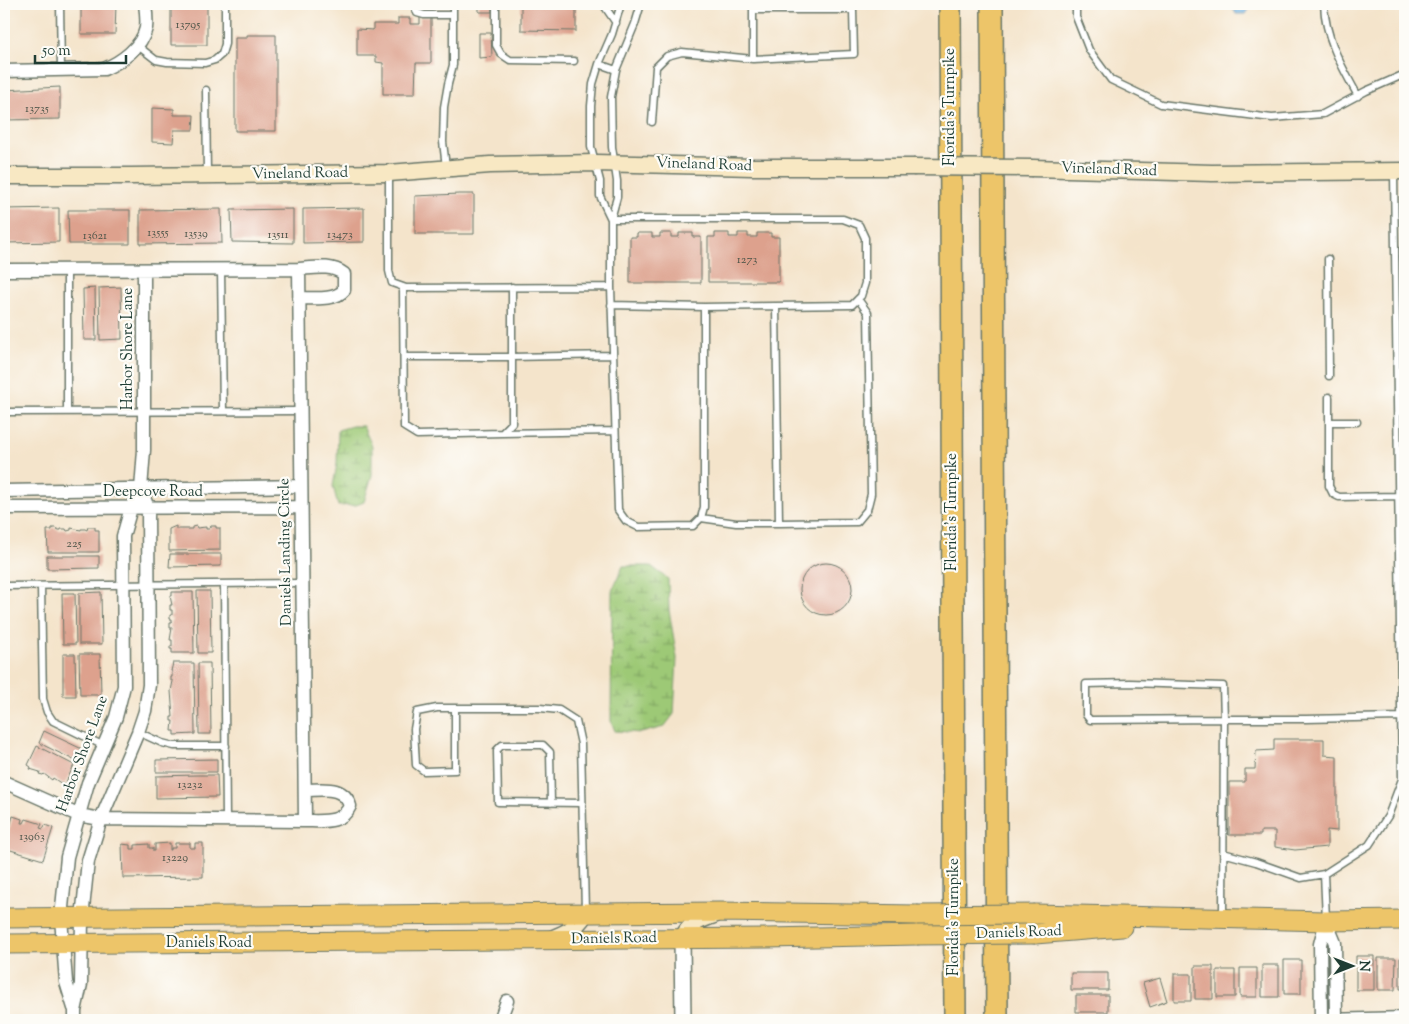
<svg xmlns="http://www.w3.org/2000/svg" width="1409" height="1024" font-family="'Sorts Mill Goudy',serif">
<style>
.wetland{fill:url(#wetland-marsh);stroke:#5e8355}
.water{fill:url(#water-waves);stroke:#46778c}
.building{fill:#dda18d}
.lines{fill:none;stroke-linecap:round;stroke-linejoin:round}
.service-casing{stroke:#6a7769;stroke-width:9}
.minor-casing{stroke:#6a7769;stroke-width:15}
.tertiary-casing{stroke:#6a7769;stroke-width:18}
.secondary-casing{stroke:#6a7769;stroke-width:19}
.primary-casing{stroke:#6a7769;stroke-width:21}
.motorway-casing{stroke:#6a7769;stroke-width:24}
.service{stroke:#fff;stroke-width:6}
.minor{stroke:#fff;stroke-width:12}
.tertiary{stroke:#fff;stroke-width:15}
.secondary{stroke:#f8e8c3;stroke-width:16}
.primary{stroke:#edc569;stroke-width:19}
.motorway{stroke:#edc569;stroke-width:21}
.secondary-bridge-casing{stroke:#6a7769;stroke-width:19;stroke-linecap:butt}
.primary-bridge-casing{stroke:#6a7769;stroke-width:21;stroke-linecap:butt}
.secondary-bridge{stroke:#f8e8c3;stroke-width:16}
.primary-bridge{stroke:#edc569;stroke-width:19}
.labels{text-anchor:middle;dominant-baseline:central;stroke-width:4.5;stroke-linejoin:round;paint-order:stroke}
.number-label{font-size:12px;fill:#4e564a}
.street-label{font-size:15px;fill:#1f3d34;stroke:#fdfcf7}
</style>
<defs>
<pattern id="wetland-marsh" width="20" height="14" patternUnits="userSpaceOnUse" patternTransform="scale(1.25)"><rect width="20" height="14" fill="#9dc976"/><path d="M1 5h8M5 5V1M11 12h8M15 12V8" fill="none" stroke="#7fa462"/></pattern>
<pattern id="water-waves" width="16" height="10" patternUnits="userSpaceOnUse" patternTransform="scale(1.25)"><rect width="16" height="10" fill="#6eb1e3"/><path d="M0 5q4-4 8 0t8 0" fill="none" stroke="#5a91b9"/></pattern>
</defs>
<rect width="100%" height="100%" fill="#fdfcf7"/>
<filter id="ink" filterUnits="userSpaceOnUse"><feTurbulence type="fractalNoise" baseFrequency=".02" numOctaves="2"/><feDisplacementMap in="SourceGraphic" scale="10" xChannelSelector="R" yChannelSelector="G"/><feConvolveMatrix kernelMatrix="1 2 1 2 8 2 1 2 1" color-interpolation-filters="sRGB"/></filter>
<filter id="wash" filterUnits="userSpaceOnUse"><feTurbulence type="fractalNoise" baseFrequency=".0096" numOctaves="4" result="noise"/><feDisplacementMap in="SourceGraphic" scale="20" xChannelSelector="R" yChannelSelector="G"/><feGaussianBlur stdDeviation="1.12" result="paint"/><feColorMatrix in="noise" values="0 0 0 0 0 0 0 0 0 0 0 0 0 0 0 0 0 1.4 0 .05"/><feComposite in="paint" operator="in"/></filter>
<g filter="url(#wash)">
<rect width="100%" height="100%" fill="#f4e4cb"/>
<path class="wetland" d="M352 426H363L372 446V475L364 502 356 505 338 506 333 486 337 464 338 430Z
M623 566H651L668 579 669 610 677 658 674 714 664 727 641 733 615 731 611 721 612 591Z"/>
<path class="water" d="M1234 4H1266V5L1250 7 1245 14H1236L1232 6Z"/>
<g id="blocks">
<path class="building" d="M81 4H116L115 34H81Z
M171 4H207V45H171Z
M479 4H492V12H479Z
M521 4H576V31L521 30Z
M420 17H431V63H416L415 94H383V63L376 62V56H357V29L373 30V24H398V18H410V24H420Z
M479 33H491L492 57 479 58Z
M247 35H276V131H235V38H247Z
M60 87V119L5 120 4 90Z
M152 108 174 109V115H194L193 130H174L173 143 152 142Z
M459 194H474V234H415V196Z
M59 208V242L4 243V209Z
M364 208V242L303 243V209Z
M221 209 222 243 140 244V210Z
M293 209V243L232 242 231 210Z
M68 210H130V244H69Z
M637 233H652V237H660V233H671V237H679V233H693V237H701V283H630V237H637Z
M715 233H729V237H738V233H748V237H757V233H771V237H779V282H708V237H715Z
M121 287 122 339 100 340 99 288Z
M95 288 96 340H84L83 289Z
M176 526V529H192V527L196 526 197 528 206 527V529H209L211 526H216V528H220V550L169 551V529Z
M88 527H95V530H99V552H48L47 530H52V528H55L59 530H61V529H66L67 531 71 530V528L81 530V529H85L87 530Z
M170 554H221V566L169 567Z
M47 556H99V568L47 569Z
M800 589a26 26 0 1 1 52 0a26 26 0 1 1-52 0Z
M197 591H210L211 653H198Z
M101 592 102 644H79V593Z
M172 592H193L194 653H172V649H170V646H172V640H170L172 628H170V622H172V619H170V615H172V610H170V605H172L170 596H172Z
M62 593H75L76 644H63Z
M63 654H75L76 696H63Z
M79 654H100L101 695H80Z
M173 663H194L195 734 174 735V731H172L173 721H171V717H173L171 691 173 681H171V677H172V671H171Z
M198 663H210L211 734H199Z
M44 731 82 749 76 761 39 743Z
M1274 739H1324V755L1337 756V831L1327 830V847L1295 850 1275 847V831H1261V835H1229V782H1245V769H1255L1256 751 1274 750Z
M37 746 74 765 65 784 63 783 62 784 53 778 52 780 44 774 43 775 39 774 40 772 30 769 31 767 28 765Z
M217 759V772H156V760Z
M197 775H217L218 797 156 798V776Z
M13 816 22 819 21 823H24L26 819 42 824 40 828 43 829 45 825 53 828 43 860 4 848Z
M170 843V850H171V848H175V843H190V848H195V843H203V877L123 878 122 844 130 845V849H135V845L149 844V848H153V851H155V844Z
M1356 956H1374V990H1356Z
M1378 958H1396L1395 990H1378Z
M1400 958H1405V989H1400Z
M1284 960H1301V994H1284Z
M1262 965H1279V997H1262Z
M1195 966H1213V999H1195Z
M1240 968H1257V997H1240Z
M1217 970H1235V997H1217Z
M1071 973H1108V990H1071Z
M1174 974H1191V1001H1174Z
M1160 978 1167 1001 1150 1007 1143 983Z
M1076 995H1108V1012H1076Z
M1080 1018H1109V1020H1080Z"/>
</g>
</g>
<g filter="url(#ink)">
<use href="#blocks" fill-opacity="0" stroke="#6a7769" stroke-width="1"/>
<g class="lines">
<g class="service-casing">
<path id="service" d="M60 4 61 70
M414 4 417 13 424 15H453
M496 4V45L501 54 510 60 574 61
M603 4 616 23
M641 4 635 24 616 70 611 97 612 147 617 181V197L611 219V287L618 510 626 521 638 527 693 526 701 518 704 507V307
M753 4V59
M1076 4V17L1089 50 1111 80 1161 104 1272 118 1323 114 1366 91 1405 74
M1324 4C1325 38 1342 67 1358 96
M138 46 156 60 167 62 205 63 215 60 222 54 225 44V4
M599 64 616 70
M206 90 207 174
M652 122 656 67 667 56 682 52 753 59 854 54 853 10H753
M446 167 443 142 444 107 448 84 453 65V4
M389 174V271L392 283 406 288 611 287
M611 219H843L859 225 865 238V283L861 296 852 305 704 307 611 305
M611 219 600 196V181L591 147V106L593 84 599 64 612 34 621 4
M1328 259 1329 376
M67 270V411
M221 270 223 411
M403 287 404 427 417 435 502 433 512 423V287
M776 306 779 523 857 522 867 510 871 494 868 313 858 299
M404 357H512L613 355
M1329 397V486L1333 494 1339 497 1398 496
M4 412 300 411
M1329 422H1357
M502 433 615 431
M701 518 736 523H779
M224 584 226 821
M4 586 302 583
M41 586 43 699 47 712 53 721 104 746
M1130 683 1223 686 1224 719 1090 720 1086 715V684Z
M455 708V770L424 771 416 765 414 729 417 712 437 708H540L559 710 576 721 581 744 585 910
M138 732 162 743 174 746H226
M551 803 550 752 543 745H502L497 750 498 802 582 803
M1223 853 1256 862 1301 878 1324 874
M1223 915 1224 719H1306L1401 717
M1326 919 1324 874 1369 845 1388 816 1402 779 1394 173"/>
</g>
<g class="minor-casing">
<path id="minor" d="M4 71 104 69C121 62 142 47 146 28 147 20 146 11 145 4
M299 269C314 268 331 264 344 274V290C335 301 313 298 299 298
M4 270 299 269 305 821 101 819 78 815 4 782
M4 491 301 486
M4 508 301 507
M305 790C323 790 344 785 350 806 342 824 323 821 305 821
M1326 921 1335 943 1336 1019
M74 1008 66 982 61 918 67 857 88 783 116 717 124 686 123 536 131 508 141 489
M75 1020V1011L81 984 82 918 88 861 101 819 138 732 145 711 149 685 148 508 141 489 144 450V270
M500 1020 507 1001
M1321 1020 1320 944 1326 921
M1328 1020 1405 1018"/>
</g>
<g class="tertiary-casing">
<path id="tertiary" d="M682 939 683 1020"/>
</g>
<g class="secondary-casing">
<path id="secondary" d="M1032 168 1212 173 1405 171
M4 176H131L389 173 490 165 596 163 752 167H913
M551 939C568 932 575 929 585 914
M682 939C691 921 699 921 716 914"/>
</g>
<g class="primary-casing">
<path id="primary" d="M1035 914 1326 921 1405 920
M4 918 720 912 917 915
M1035 934 1122 927
M4 944 767 938 917 935"/>
</g>
<g class="motorway-casing">
<path id="motorway" d="M950 4 955 1020
M992 4 997 1020"/>
</g>
<use href="#service" class="service"/>
<use href="#minor" class="minor"/>
<use href="#tertiary" class="tertiary"/>
<use href="#secondary" class="secondary"/>
<use href="#primary" class="primary"/>
<use href="#motorway" class="motorway"/>
<g class="secondary-bridge-casing">
<path id="secondary-bridge" d="M913 167 1032 168"/>
</g>
<g class="primary-bridge-casing">
<path id="primary-bridge" d="M917 915 1035 914
M917 935 1035 934"/>
</g>
<use href="#secondary-bridge" class="secondary-bridge"/>
<use href="#primary-bridge" class="primary-bridge"/>
</g>
</g>
<g class="labels">
<g class="number-label">
<text x="188" y="25">13795</text>
<text x="37" y="109">13735</text>
<text x="158" y="233">13555</text>
<text x="196" y="234">13539</text>
<text x="278" y="235">13511</text>
<text x="340" y="235">13473</text>
<text x="95" y="236">13621</text>
<text x="747" y="260">1273</text>
<text x="74" y="544">225</text>
<text x="190" y="785">13232</text>
<text x="32" y="837">13963</text>
<text x="175" y="858">13229</text>
</g>
<g class="street-label">
<text transform="translate(950 107) rotate(-90)">Florida's Turnpike</text>
<text transform="translate(704 165) rotate(2)">Vineland Road</text>
<text transform="translate(1109 170) rotate(2)">Vineland Road</text>
<text transform="translate(300 174) rotate(-1)">Vineland Road</text>
<text transform="translate(128 349) rotate(-90)">Harbor Shore Lane</text>
<text x="153" y="492">Deepcove Road</text>
<text transform="translate(952 512) rotate(-90)">Florida's Turnpike</text>
<text transform="translate(286 552) rotate(-91)">Daniels Landing Circle</text>
<text transform="translate(83 754) rotate(-70)">Harbor Shore Lane</text>
<text transform="translate(954 917) rotate(-90)">Florida's Turnpike</text>
<text transform="translate(1019 933) rotate(-2)">Daniels Road</text>
<text transform="translate(614 939) rotate(-1)">Daniels Road</text>
<text x="209" y="943">Daniels Road</text>
</g>
</g>
<rect width="1409" height="1024" fill="none" stroke="#fdfcf7" stroke-width="20"/>
<g transform="translate(1352 966) rotate(90)" stroke="#fdfcf7" stroke-width="4" paint-order="stroke">
<path d="M0-4L9 19L0 12L-9 19Z" fill="#1f3d34"/>
<text y="-8" font-size="14" font-weight="bold" text-anchor="middle" fill="#1f3d34">N</text>
</g>
<path d="M35 55v8h91v-8" fill="none" stroke="#1f3d34" stroke-width="2.5"/>
<text x="42" y="55" font-size="15" fill="#1f3d34" stroke="#fdfcf7" stroke-width="4" paint-order="stroke">50 m</text>
</svg>
